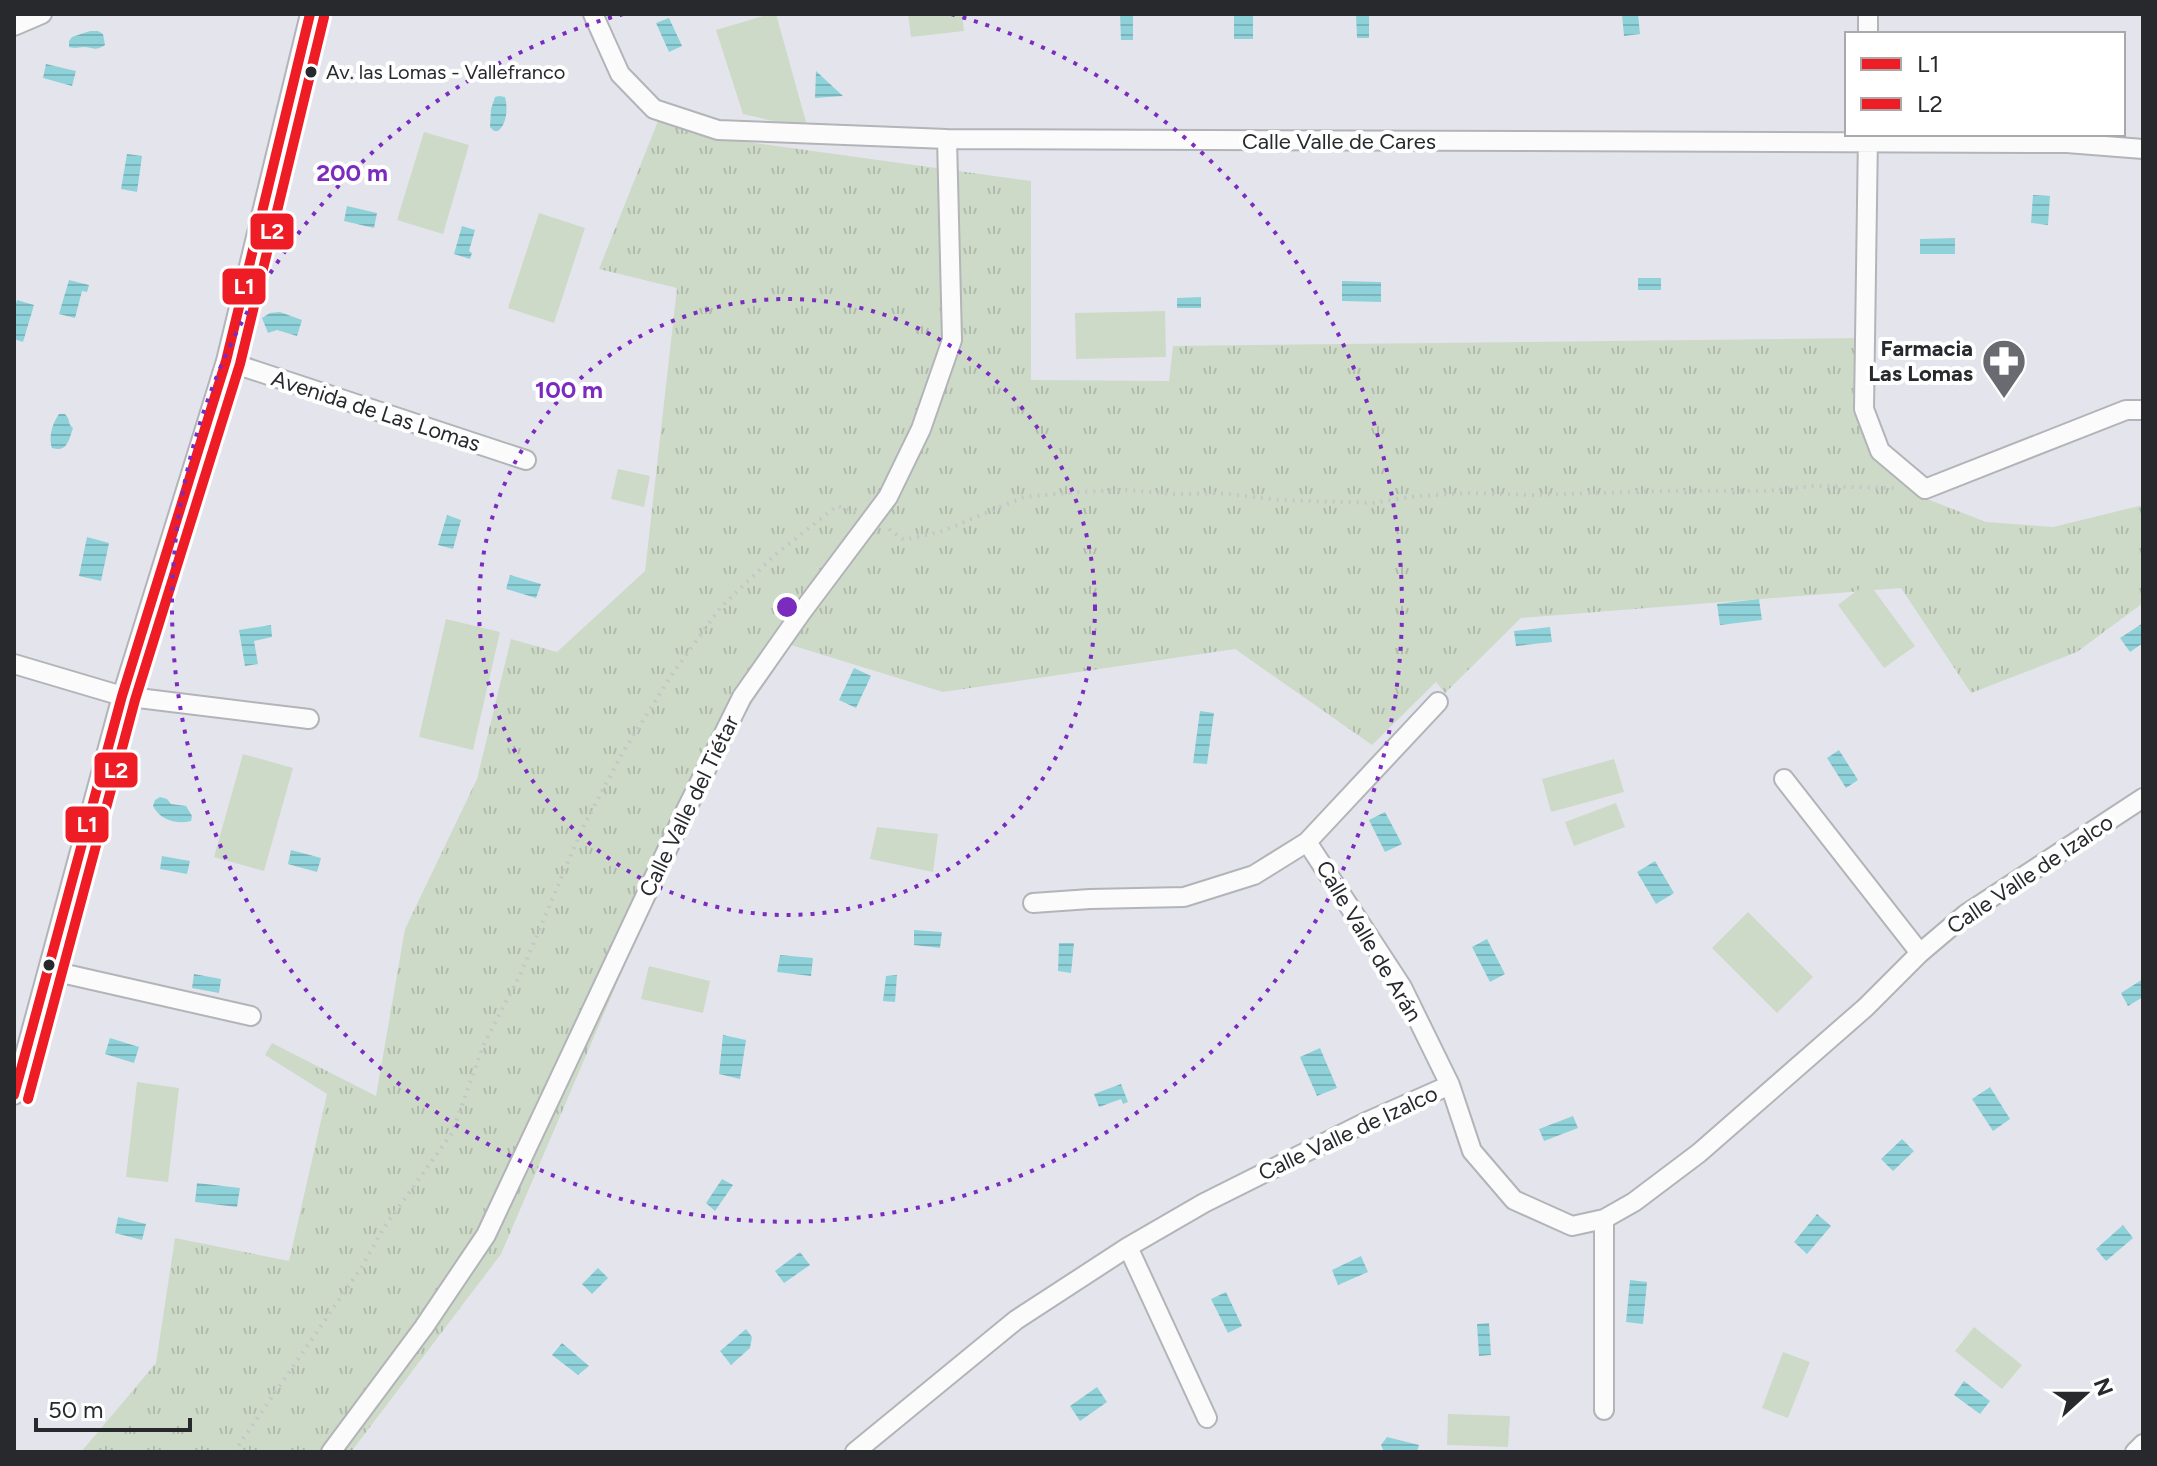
<svg xmlns="http://www.w3.org/2000/svg" width="2157" height="1466" font-family="Figtree,sans-serif">
<style>
.grass{fill:url(#grass-tufts)}
.pitch{fill:#cddac8}
.water{fill:url(#water-rules)}
.lines{fill:none;stroke-linecap:round;stroke-linejoin:round}
.minor-casing{stroke:#b2b4b8;stroke-width:22}
.path{stroke:#c6c6c8;stroke-width:4;stroke-dasharray:2 6;stroke-linecap:butt}
.minor{stroke:#fbfbfc;stroke-width:18}
.bus-1-casing{stroke:#fff;stroke-width:16}
.bus-2-casing{stroke:#fff;stroke-width:16}
.bus-1{stroke:#ee1c25;stroke-width:10}
.bus-2{stroke:#ee1c25;stroke-width:10}
.ring{fill:none;stroke:#7b2cbf;stroke-width:4;stroke-dasharray:4 8}
.bus-dot{fill:#27292d;stroke:#fff;stroke-width:3}
.labels{text-anchor:middle;dominant-baseline:central;stroke-width:8;stroke-linejoin:round;paint-order:stroke}
.bus-label{font-size:20px;fill:#27292d;stroke:#fff;text-anchor:start}
.street-label{font-size:22px;fill:#27292d;stroke:#fff}
.poi-label{font-size:22px;font-weight:bold;fill:#27292d;stroke:#fff;text-anchor:end}
.centre{fill:#7b2cbf;stroke:#fff;stroke-width:4}
.ring-label{font-size:24px;text-anchor:middle;font-weight:bold;fill:#7b2cbf;stroke:#fff;stroke-width:8;stroke-linejoin:round;paint-order:stroke}
.line-badge{stroke:#fff;stroke-width:3}
.badge-label{font-size:22px;text-anchor:middle;font-weight:bold;fill:#fff}
</style>
<defs>
<pattern id="grass-tufts" width="24" height="20" patternUnits="userSpaceOnUse" patternTransform="scale(2)"><rect width="24" height="20" fill="#cddac8"/><path d="M3 7l-1-3M5 7V3M7 7l1-3M15 17l-1-3M17 17v-4M19 17l1-3" fill="none" stroke="#b0bbac"/></pattern>
<pattern id="water-rules" width="6" height="5" patternUnits="userSpaceOnUse" patternTransform="scale(2)"><rect width="6" height="5" fill="#8fd1d8"/><path d="M0 2.5h6" fill="none" stroke="#7bb3ba"/></pattern>
</defs>
<rect width="100%" height="100%" fill="#e4e5ec"/>
<path class="grass" d="M660 116 726 139 1031 181V380L1169 381 1173 346 1858 338 1855 404 1874 454 1917 495 1986 522 2053 527 2143 505V603L2077 652 1971 693 1901 588 1521 618 1445 693 1436 682 1372 745 1235 649 943 692 791 645 744 715 680 836 501 1254 351 1452H81L156 1363 175 1238 289 1261 327 1094 265 1055 272 1043 376 1096 405 929 477 779 511 639 557 652 645 571 677 288 599 269Z"/>
<path class="pitch" d="M770 14H776L808 129 743 114 716 30Z
M908 14H962L964 31 911 37Z
M424 132 469 145 443 234 397 220Z
M539 213 585 228 554 323 508 308Z
M1165 311 1166 357 1076 359 1075 313Z
M618 469 650 476 644 507 611 499Z
M1868 582 1915 646 1884 668 1838 605Z
M446 619 500 632 473 750 419 737Z
M243 754 293 768 264 871 214 857Z
M1614 759 1624 792 1551 812 1542 779Z
M1616 803 1625 827 1574 846 1565 822Z
M877 827 938 834 933 872 870 859Z
M1748 912 1813 977 1777 1013 1712 948Z
M649 966 710 981 703 1013 641 999Z
M137 1082 179 1088 168 1182 126 1177Z
M1974 1327 2022 1365 2002 1389 1955 1351Z
M1783 1352 1810 1362 1788 1418 1762 1408Z
M1448 1414 1510 1416 1508 1447 1447 1445Z"/>
<path class="water" d="M1120 14H1133V40H1121Z
M1234 14H1253V39H1234Z
M1356 14H1369V38H1357Z
M1622 14H1638L1640 34 1624 36Z
M669 18 682 46 669 52 656 23Z
M90 31H98L103 34 105 45C96 51 94 48 85 47 78 47 76 49 69 47V41L72 37Z
M46 64 76 71 72 86 43 78Z
M816 71 843 96 815 98Z
M499 96 505 97C508 108 507 124 498 131H494L490 127 491 109 495 97Z
M127 154 142 156 137 192 121 189Z
M2033 195 2050 196 2048 225 2031 223Z
M347 206 377 213 374 228 344 221Z
M462 226 475 230 469 251 472 253 470 259 454 254Z
M1955 238V254H1920V239Z
M1638 278H1661V290H1638Z
M69 280 89 285 87 292 82 291 75 318 59 314Z
M1342 281 1381 282V302L1342 301Z
M1201 297V308H1177V298Z
M17 300 34 305 23 342 14 339V310Z
M280 312 302 320 297 336 277 330 268 333 262 318 270 313Z
M59 414H65L68 418 70 425 73 428C69 440 67 453 52 448 48 437 53 422 59 414Z
M447 515 461 520 453 549 438 545Z
M87 537 109 543 101 581 79 576Z
M510 575 541 584 536 598 506 589Z
M1759 599 1762 620 1720 625 1717 604Z
M2143 623V643L2130 652 2120 638Z
M271 625 272 637 254 641 258 664 245 666 239 630Z
M1550 627 1552 642 1516 646 1514 631Z
M854 668 871 676 856 708 839 700Z
M1200 711 1214 713 1207 764 1193 763Z
M1839 750 1858 780 1846 788 1827 758Z
M160 797 167 799 171 804 186 806 192 816 191 821C177 825 160 820 153 806L155 800Z
M1385 812 1402 844 1385 852 1369 820Z
M291 850 321 858 317 872 288 864Z
M162 856 190 861 187 874 160 869Z
M1655 861 1674 893 1656 904 1637 872Z
M914 930 942 932 940 948 914 945Z
M1487 939 1505 974 1490 982 1472 947Z
M1059 943H1074L1071 973 1058 971Z
M780 955 813 958 811 976 777 972Z
M194 974 221 979 219 993 192 988Z
M897 975 895 1002 883 1001 886 976Z
M2143 979V997L2128 1006 2121 993Z
M723 1035 746 1040 740 1079 719 1074Z
M110 1038 139 1047 134 1063 105 1054Z
M1320 1048 1337 1088 1317 1096 1300 1057Z
M1121 1084 1128 1102 1123 1104 1121 1099 1099 1107 1094 1094Z
M1990 1087 2010 1119 1993 1131 1972 1099Z
M1573 1116 1578 1128 1544 1141 1539 1129Z
M1902 1139 1914 1151 1893 1171 1881 1159Z
M722 1179 733 1185 715 1211 706 1203Z
M197 1183 240 1188 237 1207 195 1202Z
M1817 1214 1831 1226 1807 1254 1794 1242Z
M118 1217 146 1224 142 1240 115 1233Z
M2123 1225 2133 1238 2106 1261 2096 1249Z
M800 1252 810 1265 784 1283 775 1271Z
M1361 1256 1368 1272 1338 1285 1332 1270Z
M598 1268 608 1278 592 1294 582 1284Z
M1630 1280 1647 1282 1643 1324 1626 1322Z
M1226 1292 1242 1326 1228 1333 1211 1299Z
M1489 1323 1491 1355 1479 1356 1477 1324Z
M746 1329 752 1337 750 1348 731 1365 720 1351Z
M562 1343 589 1366 578 1375 552 1355Z
M1964 1381 1990 1401 1980 1414 1954 1395Z
M1097 1387 1107 1402 1080 1421 1070 1406Z
M1387 1437 1419 1445 1417 1452H1384L1381 1445Z"/>
<g class="lines">
<g class="minor-casing">
<path id="minor" d="M593 14 620 74 654 109 718 130 947 139 2067 143 2143 149
M14 26 42 14
M1868 34V14
M1868 134 1864 409 1880 451 1925 489 2126 410H2143
M226 361 526 460
M14 664 122 696 309 719
M1784 779 1920 953
M1307 842 1438 702
M1033 903 1090 899 1184 897 1254 875 1307 842 1402 987 1450 1085
M48 970 251 1016
M14 1095 122 696 226 361 310 14
M1128 1247 1207 1418
M1604 1410V1219
M331 1452 424 1327 486 1235 683 816 742 697 801 613 888 497 921 429 952 340 947 139
M855 1452 1016 1320 1128 1247 1204 1203 1364 1123 1450 1085 1472 1151 1514 1200 1572 1226 1604 1219 1634 1202 1699 1153 1866 1007 1920 953 1966 914 2143 798
M2135 1452 2143 1444"/>
</g>
<path class="path" d="M889 529 904 540 943 531 1024 497 1077 492 1126 490 1175 494 1219 493 1280 500 1372 503 1418 496 1468 493 1531 495 1668 491H1767L1814 486 1894 488
M234 1452 361 1268 385 1226 452 1133 484 1044 521 973 582 829 623 752 673 673 720 608 776 554 837 506 856 512"/>
<use href="#minor" class="minor"/>
<g class="bus-1-casing">
<path id="bus-1" d="M14 1095 122 696 226 361 310 14"/>
</g>
<g class="bus-2-casing">
<path id="bus-2" d="M28 1099 135 700 240 364 324 17"/>
</g>
<use href="#bus-1" class="bus-1"/>
<use href="#bus-2" class="bus-2"/>
</g>
<g class="ring">
<circle cx="787" cy="607" r="308"/>
<path d="M951 14A615 615 0 1 1 623 14"/>
</g>
<defs>
<g id="pharmacy-pin" transform="scale(2.3)"><path d="M0 17L-7.5 6A9.5 9.5 0 1 1 7.5 6Z" fill="#696b70" stroke="#fff"/><path d="M-2-6h4v4h4v4h-4v4h-4v-4h-4v-4h4Z" fill="#fff"/></g>
</defs>
<g fill-rule="evenodd">
<use href="#pharmacy-pin" x="2004" y="361"/>
</g>
<g class="bus-dot">
<circle cx="311" cy="72" r="7"/>
<circle cx="49" cy="965" r="7"/>
</g>
<g class="labels">
<g class="bus-label">
<text x="326" y="72">Av. las Lomas - Vallefranco</text>
</g>
<g class="street-label">
<text x="1339" y="141">Calle Valle de Cares</text>
<text transform="translate(376 411) rotate(18)">Avenida de Las Lomas</text>
<text transform="translate(689 806) rotate(-64)">Calle Valle del Tiétar</text>
<text transform="translate(2030 874) rotate(-34)">Calle Valle de Izalco</text>
<text transform="translate(1369 941) rotate(59)">Calle Valle de Arán</text>
<text transform="translate(1348 1133) rotate(-25)">Calle Valle de Izalco</text>
</g>
<g class="poi-label">
<text x="1973" y="348">Farmacia<tspan x="1973" dy="25">Las Lomas</tspan></text>
</g>
</g>
<circle cx="787" cy="607" r="12" class="centre"/>
<g class="ring-label">
<text x="352" y="181">200 m</text>
<text x="569" y="398">100 m</text>
</g>
<g class="line-badge">
<rect x="249" y="212" width="46" height="39" rx="8" fill="#ee1c25"/>
<rect x="221" y="267" width="46" height="39" rx="8" fill="#ee1c25"/>
<rect x="93" y="751" width="46" height="38" rx="8" fill="#ee1c25"/>
<rect x="64" y="805" width="46" height="39" rx="8" fill="#ee1c25"/>
</g>
<g class="badge-label">
<text x="272" y="239">L2</text>
<text x="244" y="294">L1</text>
<text x="116" y="778">L2</text>
<text x="87" y="832">L1</text>
</g>
<rect width="2157" height="1466" fill="none" stroke="#27292d" stroke-width="32"/>
<rect x="1845" y="32" width="280" height="104" fill="#ffffff" stroke="#a9a9ab" stroke-width="2"/>
<rect x="1861" y="58" width="40" height="12" fill="#ee1c25" stroke="#a9a9ab" stroke-width="2"/>
<text x="1917" y="72" font-size="24" fill="#27292d">L1</text>
<rect x="1861" y="98" width="40" height="12" fill="#ee1c25" stroke="#a9a9ab" stroke-width="2"/>
<text x="1917" y="112" font-size="24" fill="#27292d">L2</text>
<g transform="translate(2085 1394) rotate(69)" stroke="#ffffff" stroke-width="6" paint-order="stroke">
<path d="M0-6L14 30L0 20L-14 30Z" fill="#27292d"/>
<text y="-12" font-size="22" font-weight="bold" text-anchor="middle" fill="#27292d">N</text>
</g>
<path d="M36 1418v12h154v-12" fill="none" stroke="#27292d" stroke-width="4"/>
<text x="48" y="1418" font-size="24" fill="#27292d" stroke="#ffffff" stroke-width="6" paint-order="stroke">50 m</text>
</svg>
